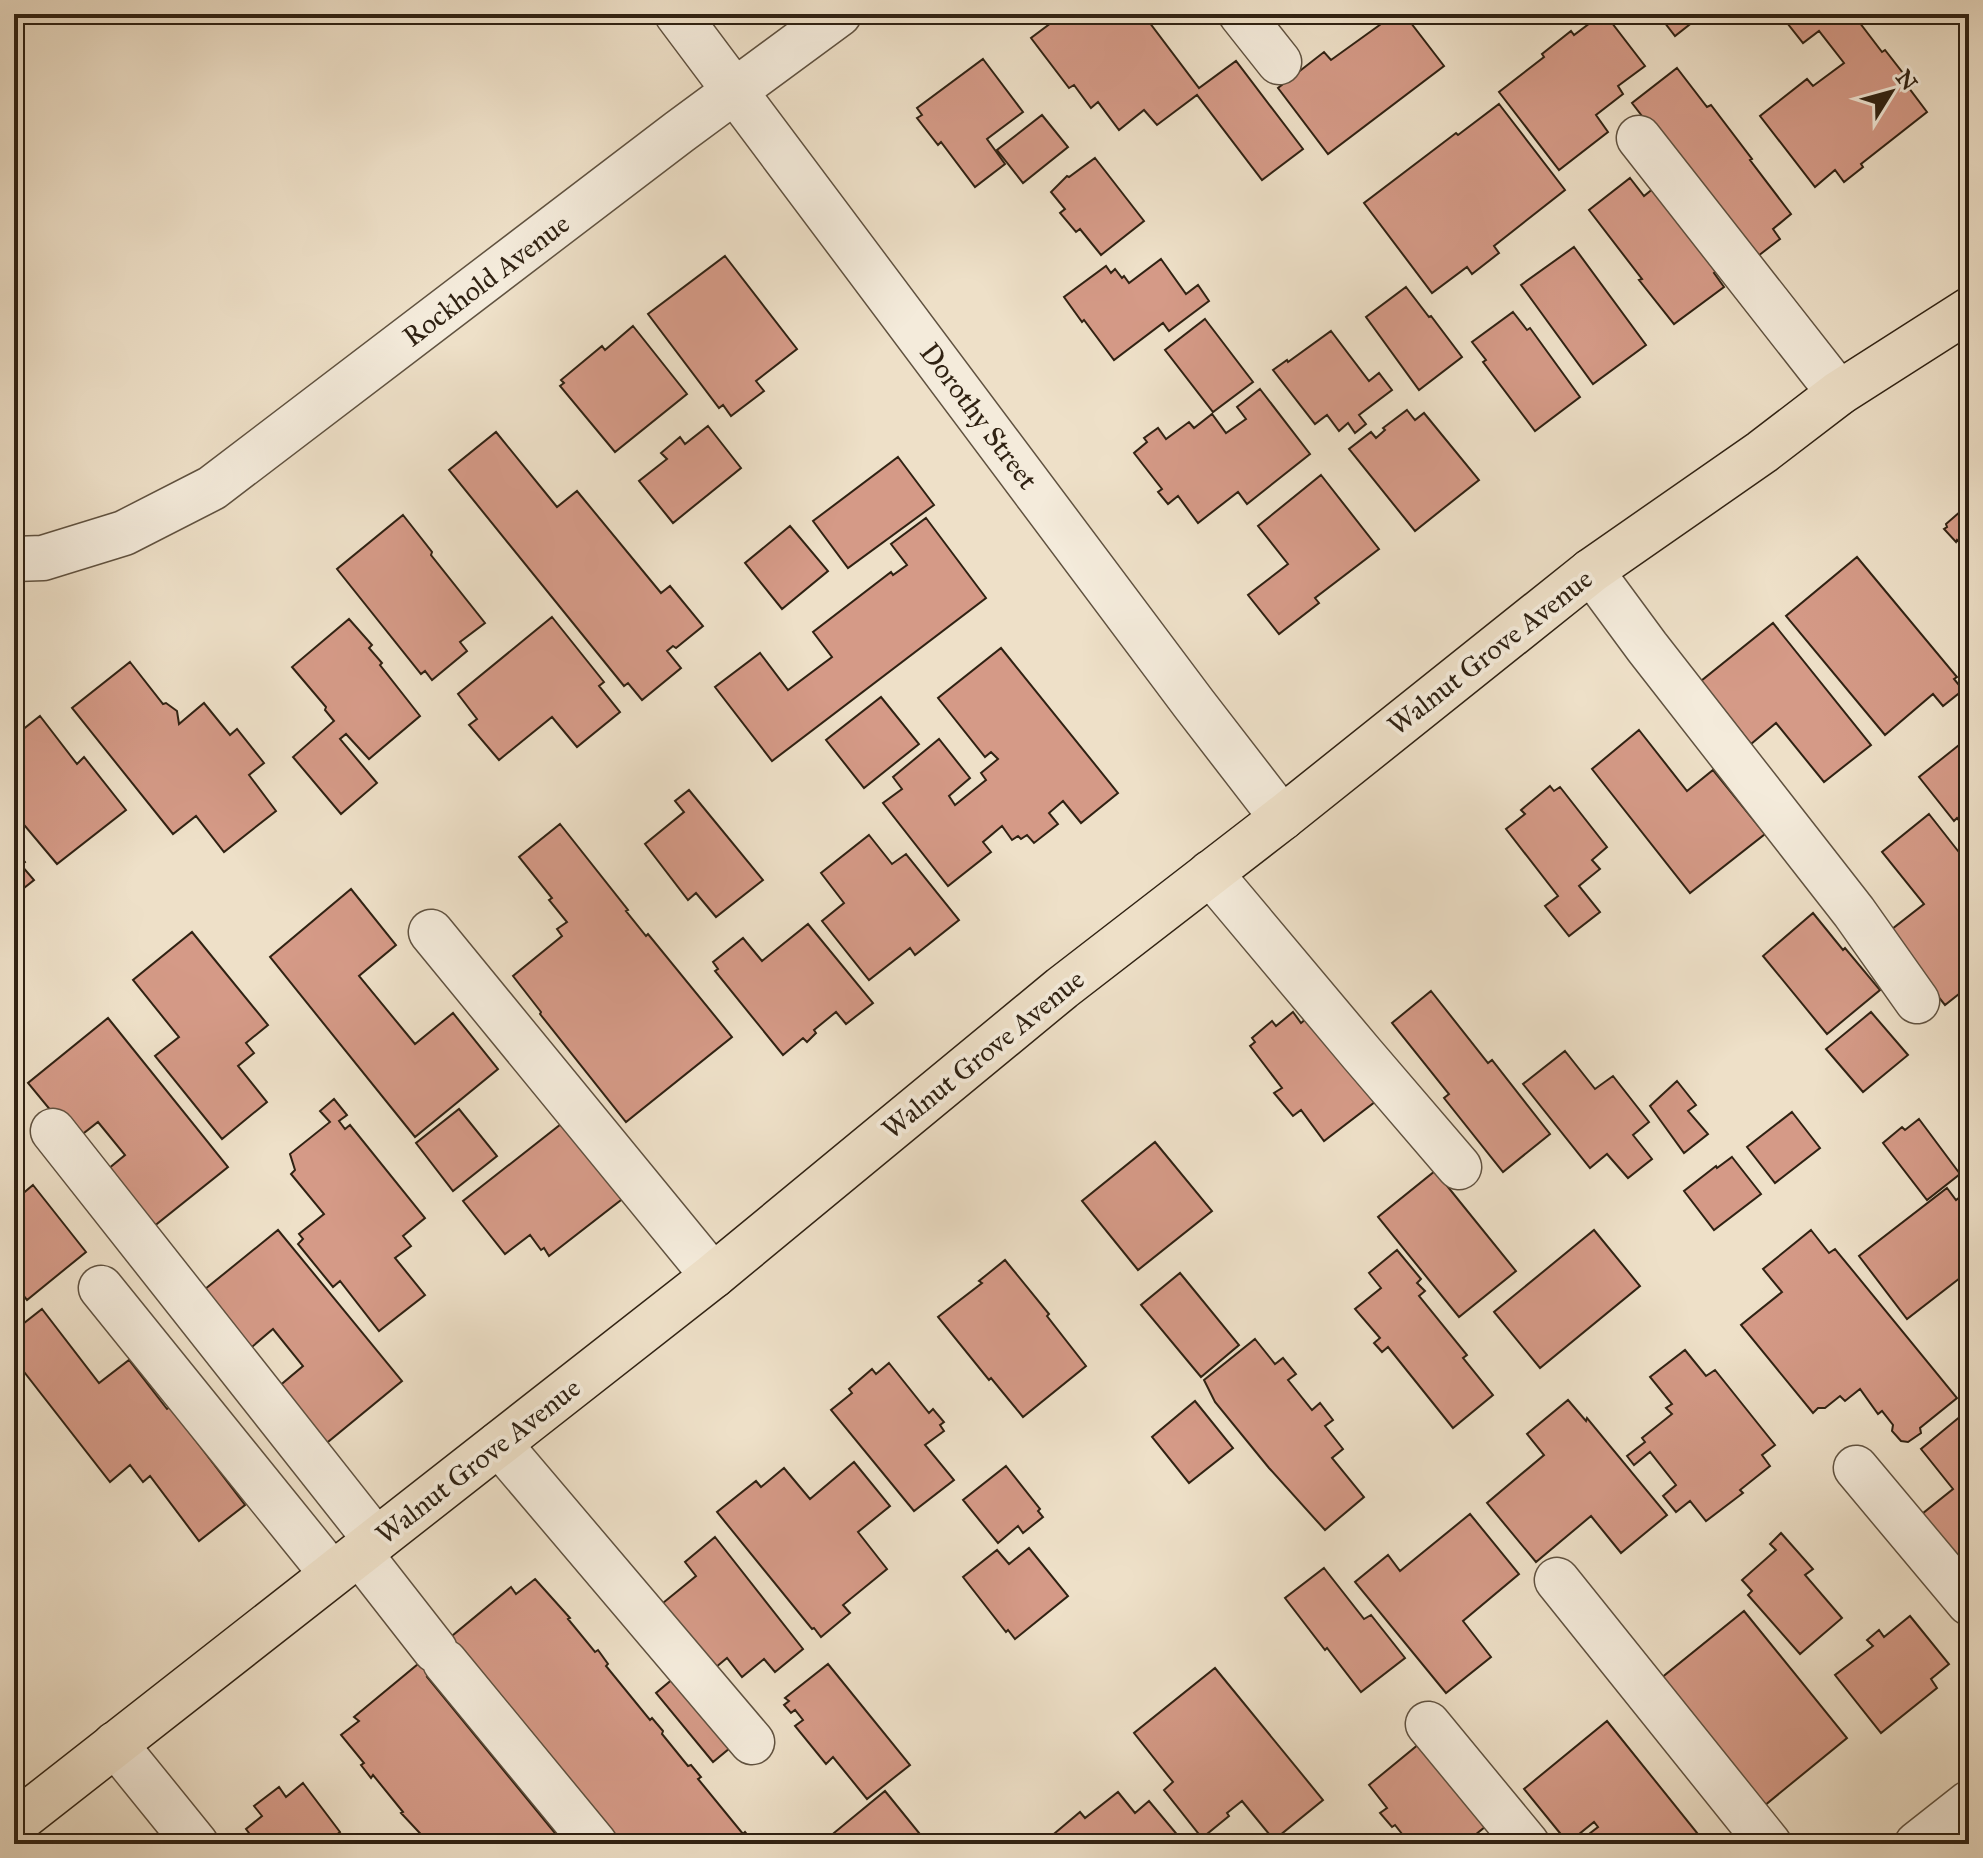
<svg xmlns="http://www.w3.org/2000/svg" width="1983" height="1858" font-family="'IM FELL Great Primer',serif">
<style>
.building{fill:#d59a87;stroke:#302213;stroke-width:2}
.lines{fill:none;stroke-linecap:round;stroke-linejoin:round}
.minor-casing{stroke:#605240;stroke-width:47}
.major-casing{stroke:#302213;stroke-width:47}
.minor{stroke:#f4ebdb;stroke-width:44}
.major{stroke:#eee0c8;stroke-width:44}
.labels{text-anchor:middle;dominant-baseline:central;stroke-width:8;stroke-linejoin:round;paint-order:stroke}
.street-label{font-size:28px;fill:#302213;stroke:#f4ebdb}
</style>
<rect width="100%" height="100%" fill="#eee0c8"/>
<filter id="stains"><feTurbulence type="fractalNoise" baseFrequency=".0025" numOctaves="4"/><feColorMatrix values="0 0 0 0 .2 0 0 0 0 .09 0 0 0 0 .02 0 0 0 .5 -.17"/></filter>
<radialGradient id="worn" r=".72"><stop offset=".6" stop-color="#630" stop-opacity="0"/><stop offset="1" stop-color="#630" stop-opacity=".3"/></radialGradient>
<path class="building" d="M1063 14H1143L1199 88 1236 61 1303 149 1262 180 1197 95 1157 125 1144 110 1119 130 1098 102 1091 108 1074 85 1069 88 1031 38Z
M1395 14H1404L1444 66 1328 154 1278 88 1324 52 1331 60Z
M1602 14H1605L1645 66 1618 86 1623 94 1596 115 1608 132 1559 170 1499 92 1544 57 1542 54 1571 31 1574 35Z
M1658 14H1703L1675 36Z
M1780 14H1853L1882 52 1885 50 1913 86 1909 88 1927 112 1861 164 1863 167 1844 182 1835 170 1815 187 1760 116 1807 79 1813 86 1844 63 1819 31 1803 43Z
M983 59 1023 112 987 139 1005 164 975 187 941 142 938 145 917 118 922 115 917 108Z
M1677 68 1707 107 1711 105 1752 159 1750 160 1791 214 1773 229 1780 239 1758 256 1746 251 1632 103Z
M1499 104 1565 190 1494 246 1499 253 1472 274 1467 267 1432 293 1364 203 1456 133 1458 135Z
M1042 115 1068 147 1023 183 997 150Z
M1095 158 1144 221 1101 255 1080 229 1076 232 1060 213 1065 209 1051 192 1067 176 1069 177Z
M1630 178 1644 196 1660 183 1724 266 1714 273 1724 287 1674 324 1639 280 1642 279 1589 210Z
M1574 247 1646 345 1593 384 1521 285Z
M725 256 797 349 756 381 764 391 731 416 723 405 719 408 648 314Z
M1161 259 1186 294 1198 285 1209 301 1169 331 1163 323 1114 360 1084 320 1082 322 1064 297 1106 266 1111 273 1115 269 1122 278 1124 276 1129 283Z
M1406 287 1429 317 1431 316 1462 357 1419 390 1366 317Z
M1513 312 1527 330 1530 328 1580 397 1535 431 1483 362 1486 360 1472 342Z
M1205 319 1253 382 1213 412 1165 350Z
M633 326 687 394 615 452 560 386 564 383 561 380 602 346 605 350Z
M1331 331 1369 381 1379 373 1392 390 1359 415 1366 424 1355 433 1348 423 1339 431 1327 415 1315 424 1273 370 1287 360 1288 362Z
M1260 389 1310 454 1247 504 1238 492 1198 523 1178 496 1168 504 1158 492 1162 489 1134 453 1147 442 1144 438 1158 428 1166 439 1189 422 1194 428 1212 414 1226 433 1246 419 1237 407Z
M1407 410 1415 420 1424 413 1479 480 1415 531 1349 449 1371 432 1376 438 1385 430 1383 428Z
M708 426 741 468 673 523 639 481 667 459 661 453 680 437 685 444Z
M496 432 557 507 577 491 661 593 670 586 703 626 676 648 673 646 667 651 681 668 642 700 628 683 624 686 449 470Z
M898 457 934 505 848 568 813 521Z
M1321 475 1379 549 1315 598 1319 603 1279 634 1248 595 1288 564 1258 526Z
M1969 504V553L1957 540 1956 542 1944 529 1947 527 1946 524Z
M403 515 432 552 431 555 485 623 460 642 467 651 432 680 425 671 421 674 337 569Z
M926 518 986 598 772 761 715 687 760 653 788 690 832 657 813 632 891 572 893 575 907 565 891 544Z
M790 526 828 571 782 609 745 563Z
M1857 557 1957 677 1954 679 1963 690 1943 706 1933 694 1885 735 1786 616Z
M552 617 604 682 599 686 620 712 577 747 552 717 499 760 469 725 477 719 458 694Z
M349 619 372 645 369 648 382 663 380 665 420 716 369 759 346 734 340 739 377 783 341 814 293 757 334 721 325 710 326 707 292 667Z
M1773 623 1871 745 1824 782 1776 723 1751 744 1701 681Z
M1001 648 1118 793 1081 823 1063 801 1049 813 1058 824 1034 843 1027 835 1021 839 1018 836 1012 840 1002 826 983 842 991 852 948 886 883 803 902 789 893 777 939 739 970 778 949 796 955 805 986 780 981 773 998 759 991 752 985 757 938 698Z
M130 662 163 704 166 703 177 711 179 724 204 703 230 735 237 729 264 763 249 775 276 811 224 852 196 816 173 834 72 708Z
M881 697 919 744 864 788 826 740Z
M40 716 77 764 84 757 126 810 57 864 14 813V730L17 734Z
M1639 730 1687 791 1713 770 1765 834 1690 893 1592 769Z
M1969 737V832L1957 818 1954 821 1919 777Z
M1550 786 1554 791 1560 787 1607 847 1592 860 1600 869 1579 886 1600 912 1569 936 1545 906 1558 896 1506 829 1525 814 1521 810Z
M689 790 763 880 716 917 696 893 688 900 645 844 684 812 675 801Z
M1929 814 1969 865V986L1945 1005 1887 933 1924 904 1882 852Z
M560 824 628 910 626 911 646 936 648 934 732 1037 626 1122 540 1014 541 1012 513 976 562 936 557 929 567 922 549 900 552 898 519 857Z
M869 835 892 864 906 854 959 920 915 955 910 948 869 980 822 921 844 903 821 873Z
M14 848 25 862 21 865 34 880 14 896Z
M351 889 396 945 359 976 415 1044 453 1013 498 1069 415 1137 270 957Z
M1813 913 1843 950 1845 948 1880 990 1827 1034 1763 956Z
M808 924 873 1003 846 1024 836 1012 814 1030 816 1033 807 1042 803 1038 783 1055 715 971 718 969 713 962 743 938 762 961Z
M192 932 268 1025 246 1043 254 1053 238 1066 267 1102 222 1139 155 1056 179 1037 133 980Z
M1431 991 1488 1063 1492 1060 1550 1134 1503 1172 1444 1098 1449 1094 1392 1023Z
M1293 1012 1301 1023 1313 1013 1380 1098 1324 1141 1301 1110 1293 1116 1274 1093 1282 1088 1250 1046 1255 1042 1252 1038 1272 1021 1276 1026Z
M1871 1012 1908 1055 1863 1092 1826 1049Z
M108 1018 228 1167 148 1231 102 1174 125 1155 98 1122 75 1140 28 1083Z
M1565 1051 1595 1089 1613 1076 1649 1122 1633 1135 1652 1159 1628 1178 1607 1154 1590 1168 1523 1084Z
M1677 1081 1696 1105 1688 1111 1708 1134 1684 1153 1650 1106Z
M334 1099 347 1115 339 1121 345 1129 350 1125 425 1218 403 1236 411 1246 395 1258 425 1295 379 1331 340 1281 333 1287 298 1244 303 1239 299 1234 324 1214 291 1174 295 1170 290 1154 330 1122 320 1111Z
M459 1109 497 1156 453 1191 416 1143Z
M1792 1112 1820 1148 1775 1183 1747 1147Z
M570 1117 630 1193 549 1256 544 1248 541 1250 530 1235 505 1254 463 1201Z
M1919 1119 1960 1174 1927 1200 1883 1143 1902 1127 1905 1130Z
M1155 1142 1212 1211 1138 1270 1082 1201Z
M1732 1157 1761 1194 1714 1230 1684 1191 1716 1166 1717 1168Z
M1435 1171 1516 1271 1459 1317 1378 1217Z
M33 1185 86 1252 27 1300 14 1284V1201Z
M1947 1188 1956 1200 1969 1190V1271L1907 1319 1859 1256Z
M278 1230 402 1381 323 1446 277 1388 303 1366 273 1329 246 1352 199 1294Z
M1594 1230 1640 1286 1540 1368 1494 1312Z
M1811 1230 1829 1253 1835 1249 1957 1398 1920 1428 1921 1433 1908 1442 1901 1441 1892 1431 1893 1425 1882 1411 1878 1414 1860 1389 1845 1401 1840 1396 1825 1408H1818L1813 1413 1741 1325 1782 1292 1763 1269Z
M1397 1250 1421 1279 1417 1283 1425 1291 1419 1296 1467 1355 1463 1358 1493 1395 1453 1428 1388 1347 1382 1352 1374 1343 1380 1338 1355 1309 1381 1288 1369 1273Z
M1005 1260 1049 1314 1047 1316 1086 1366 1023 1417 991 1378 989 1380 938 1317 982 1283 979 1281Z
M1180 1273 1239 1345 1201 1377 1141 1305Z
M42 1309 99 1383 129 1360 167 1409 170 1407 245 1505 199 1541 150 1476 143 1482 130 1465 110 1482 14 1359V1331Z
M1255 1339 1275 1364 1283 1358 1296 1374 1288 1380 1312 1410 1320 1403 1333 1420 1325 1426 1343 1449 1332 1458 1364 1497 1325 1530 1269 1468 1215 1402 1204 1380Z
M1685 1350 1706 1376 1715 1370 1775 1445 1762 1455 1770 1466 1740 1490 1743 1493 1706 1521 1690 1501 1676 1512 1663 1496 1676 1485 1650 1452 1634 1465 1627 1456 1645 1442 1642 1438 1672 1414 1666 1408 1672 1404 1650 1377Z
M889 1363 929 1413 933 1409 944 1422 940 1425 944 1431 925 1445 954 1480 914 1511 831 1410 852 1393 849 1389 872 1369 876 1374Z
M1568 1400 1586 1421 1587 1418 1667 1515 1621 1553 1591 1516 1536 1562 1487 1503 1544 1455 1527 1434Z
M1195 1401 1233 1448 1189 1483 1152 1437Z
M1968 1410 1969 1565 1956 1576 1912 1522 1953 1489 1921 1449Z
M854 1462 890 1506 858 1532 887 1569 843 1605 850 1613 821 1637 814 1628 812 1629 717 1512 756 1481 761 1487 784 1468 810 1499Z
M1006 1466 1040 1509 1038 1511 1043 1517 1023 1533 1018 1526 998 1543 963 1500Z
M1470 1514 1519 1574 1463 1621 1491 1657 1446 1693 1355 1582 1388 1555 1400 1571Z
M1781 1533 1813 1569 1805 1575 1842 1618 1800 1654 1748 1595 1752 1591 1742 1580 1776 1550 1770 1544Z
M715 1537 803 1649 775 1672 764 1659 742 1677 727 1658 715 1668 658 1607 696 1576 685 1562Z
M1029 1548 1068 1596 1015 1639 1008 1630 1006 1632 963 1577 997 1550 1009 1564Z
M1324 1568 1364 1619 1371 1615 1405 1658 1361 1692 1327 1648 1325 1650 1285 1598Z
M535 1579 570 1618 568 1619 595 1652 598 1650 608 1664 606 1666 650 1720 652 1718 663 1731 662 1734 688 1766 691 1765 701 1777 698 1779 743 1834 745 1832 755 1844H618L459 1650 427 1677 564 1844H430L401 1813 403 1812 373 1775 371 1778 361 1765 364 1763 341 1735 359 1721 354 1717 511 1587 516 1594Z
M1744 1611 1847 1738 1764 1806 1660 1679Z
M1910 1616 1949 1664 1931 1679 1937 1688 1881 1733 1835 1675 1873 1646 1867 1640 1879 1630 1884 1637Z
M828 1664 910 1765 867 1799 833 1757 826 1764 795 1726 803 1720 795 1710 791 1713 784 1705 789 1701 785 1698Z
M1215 1668 1323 1800 1274 1840 1242 1801 1227 1813 1229 1816 1202 1838 1164 1790 1173 1782 1134 1733Z
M680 1673 736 1743 713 1762 656 1693Z
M1607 1721 1706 1844H1576L1598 1827 1594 1822 1568 1843 1524 1789Z
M1419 1744 1486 1826 1464 1844H1410L1395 1825 1392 1827 1380 1813 1387 1808 1369 1785Z
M303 1783 340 1832 325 1844H257L246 1829 262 1816 254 1806 279 1787 286 1797Z
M885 1791 928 1844H825L823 1842Z
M1118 1792 1135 1813 1149 1801 1185 1844H1042L1080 1812 1085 1818Z"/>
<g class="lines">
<g class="minor-casing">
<path id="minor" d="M677 14 1194 704 1282 818
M1241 14 1279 62
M1639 138 1839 393
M14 559 43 558 124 533 212 488 679 132 839 14
M1591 571 1647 647 1854 912 1917 1001
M1210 873 1362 1054 1459 1167
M431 932 713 1276
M53 1131 376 1540
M101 1288 332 1574
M499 1444 752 1742
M1856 1468 1969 1603
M360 1554 435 1650
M1557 1580 1769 1844
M445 1662 595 1844
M1428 1724 1527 1844
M115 1744 196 1844
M1917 1844 1969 1803"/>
</g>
<g class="major-casing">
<path id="major" d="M14 1824 713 1276 1062 988 1282 818 1591 571 1762 452 1839 393 1969 310"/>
</g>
<use href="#minor" class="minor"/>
<use href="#major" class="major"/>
</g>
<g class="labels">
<g class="street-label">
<text transform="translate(486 280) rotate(-37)">Rockhold Avenue</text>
<text transform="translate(979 416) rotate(53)">Dorothy Street</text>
<text transform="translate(1490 652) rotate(-38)">Walnut Grove Avenue</text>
<text transform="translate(983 1054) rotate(-39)">Walnut Grove Avenue</text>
<text transform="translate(478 1461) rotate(-38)">Walnut Grove Avenue</text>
</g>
</g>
<rect width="1983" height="1858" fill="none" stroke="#eee0c8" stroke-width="48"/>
<rect x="16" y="16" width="1951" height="1826" fill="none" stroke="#302213" stroke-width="4"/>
<rect x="24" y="24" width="1935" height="1810" fill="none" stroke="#302213" stroke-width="2"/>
<g transform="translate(1891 92) rotate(53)" stroke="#f4ebdb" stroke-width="6" paint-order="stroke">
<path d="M0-6L14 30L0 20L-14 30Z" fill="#302213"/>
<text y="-12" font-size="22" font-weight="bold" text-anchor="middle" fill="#302213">N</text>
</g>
<rect width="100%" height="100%" filter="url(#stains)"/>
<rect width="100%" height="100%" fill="url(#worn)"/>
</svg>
